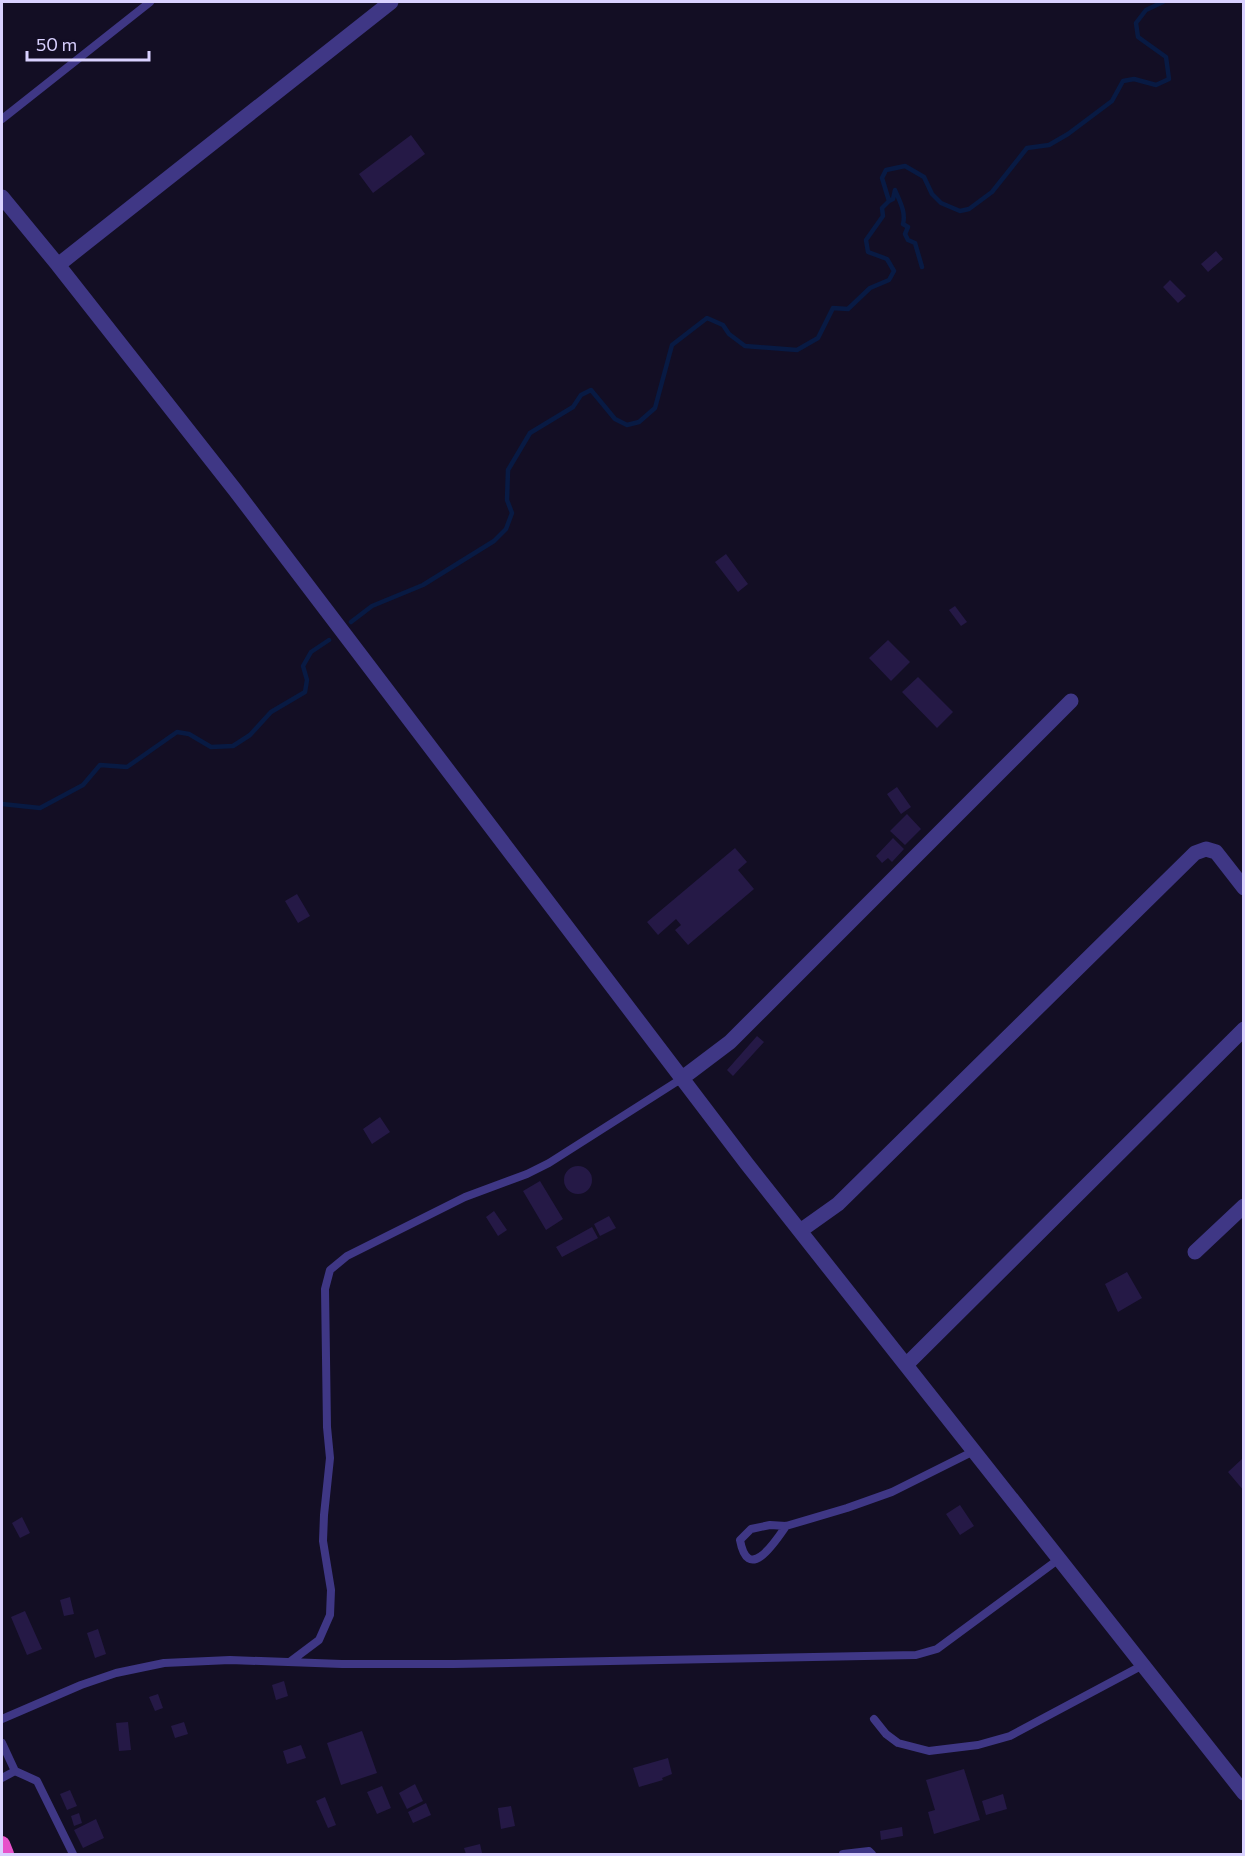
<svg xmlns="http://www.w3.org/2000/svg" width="1245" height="1856" font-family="Commissioner,sans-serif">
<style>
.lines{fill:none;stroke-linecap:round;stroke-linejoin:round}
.stream{stroke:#081a43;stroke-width:4.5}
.building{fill:#251946}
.service{stroke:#3f3785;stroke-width:8}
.minor{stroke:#3f3785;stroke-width:15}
.trunk{stroke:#e652ca;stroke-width:16}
</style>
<rect width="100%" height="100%" fill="#130e24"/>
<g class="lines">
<path class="stream" d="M889 201 893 199 895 190C900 202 906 212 903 224L908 227 905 234 908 240 915 243 922 267
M351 622 372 606 423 585 494 541 506 529 512 513 507 500 508 470 530 433 573 407 581 395 591 390 615 419 627 425 639 422 655 408 672 345 707 318 723 325 729 334 745 346 797 350 818 338 833 308 848 309 870 288 889 280 894 271 887 259 868 252 866 240 883 216 882 208 889 201 882 178 886 170 905 166 924 177 932 194 941 203 960 211 969 209 992 192 1027 148 1049 145 1068 134 1112 101 1123 81 1134 79 1156 85 1169 79 1166 57 1138 37 1136 23 1146 10 1163 2
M2 804 40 808 83 785 100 765 127 767 177 732 189 734 211 747 233 746 250 735 271 712 305 692 307 680 303 666 311 652 329 640"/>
</g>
<path class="building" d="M411 135 425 154 373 193 359 174Z
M1216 251 1223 259 1208 272 1201 264Z
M1170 280 1186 296 1178 303 1163 287Z
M726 554 748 584 738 592 715 562Z
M955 606 967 622 961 626 949 610Z
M888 640 910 662 891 681 869 658Z
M918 677 953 712 937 728 902 692Z
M897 787 911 807 901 814 887 794Z
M907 814 921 829 905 845 890 831Z
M893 838 904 849 892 862 888 858 882 863 876 856Z
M735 848 747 862 738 870 754 889 688 945 675 930 681 925 676 919 658 935 647 922Z
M297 894 310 916 298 923 285 901Z
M757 1036 764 1042 733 1076 727 1070Z
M380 1117 390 1132 372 1144 363 1129Z
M564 1180a14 14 0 1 1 28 0a14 14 0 1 1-28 0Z
M540 1181 563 1219 546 1230 523 1191Z
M494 1211 507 1230 498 1236 486 1217Z
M609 1216 616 1228 600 1236 594 1224Z
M592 1227 598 1238 562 1257 556 1247Z
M1127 1272 1142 1298 1118 1312 1105 1284Z
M1242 1459 1244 1461V1491L1228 1472Z
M960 1505 974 1526 960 1535 946 1514Z
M22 1517 30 1533 20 1538 12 1523Z
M70 1597 74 1614 64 1616 60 1600Z
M25 1611 42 1649 27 1655 11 1617Z
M98 1629 106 1654 95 1658 87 1633Z
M284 1681 288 1696 276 1700 272 1685Z
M158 1694 163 1708 155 1711 149 1697Z
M128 1722 131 1750 119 1751 116 1723Z
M184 1722 188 1734 175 1738 171 1726Z
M362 1731 377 1773 341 1785 327 1743Z
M301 1745 306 1758 287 1764 283 1751Z
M668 1758 672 1774 662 1778 663 1780 639 1787 633 1768Z
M964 1769 980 1820 934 1834 928 1812 935 1810 926 1780Z
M415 1784 423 1801 407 1809 399 1793Z
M382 1786 391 1808 377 1814 367 1792Z
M70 1790 77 1806 67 1810 60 1794Z
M1003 1794 1007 1809 986 1815 982 1801Z
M325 1797 336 1825 328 1828 316 1801Z
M426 1803 431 1815 413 1823 408 1812Z
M511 1806 515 1826 501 1829 498 1808Z
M79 1813 82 1823 74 1826 71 1816Z
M96 1819 104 1838 83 1848 74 1830Z
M902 1827 903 1836 881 1840 880 1831Z
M480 1844 482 1853 466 1854 464 1848Z"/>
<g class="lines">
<path class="service" d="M2 119 150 2
M786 1526C775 1542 748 1584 740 1540L751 1529 770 1525 786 1526 847 1508 892 1492 974 1451
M291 1661 319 1640 330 1615 331 1590 323 1541 324 1515 330 1458 327 1427 325 1289 330 1270 347 1256 465 1197 527 1174 549 1163 681 1079
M2 1719 81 1685 116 1673 164 1663 230 1660 342 1664H454L916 1655 937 1649 1059 1559
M874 1719 886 1734 898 1743 929 1751 978 1745 1010 1736 1143 1665
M2 1743 15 1771
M2 1778 15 1771 37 1781 73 1854
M843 1854 869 1851 872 1854"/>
<path class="minor" d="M2 197 58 265 235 490 747 1164 1244 1793
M58 265 391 2
M681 1079 730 1042 1071 701
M800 1231 838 1204 1195 853 1206 849 1216 852 1244 888
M1195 1252 1244 1206
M906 1365 1244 1029"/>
<path class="trunk" d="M2 1844 6 1854"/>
</g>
<rect width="1245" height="1856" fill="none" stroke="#d9d1ff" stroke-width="6"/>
<path d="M27 51v9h122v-9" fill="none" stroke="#d9d1ff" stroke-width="3"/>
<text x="36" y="51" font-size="18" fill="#d9d1ff" stroke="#130e24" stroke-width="4.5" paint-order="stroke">50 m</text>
</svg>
